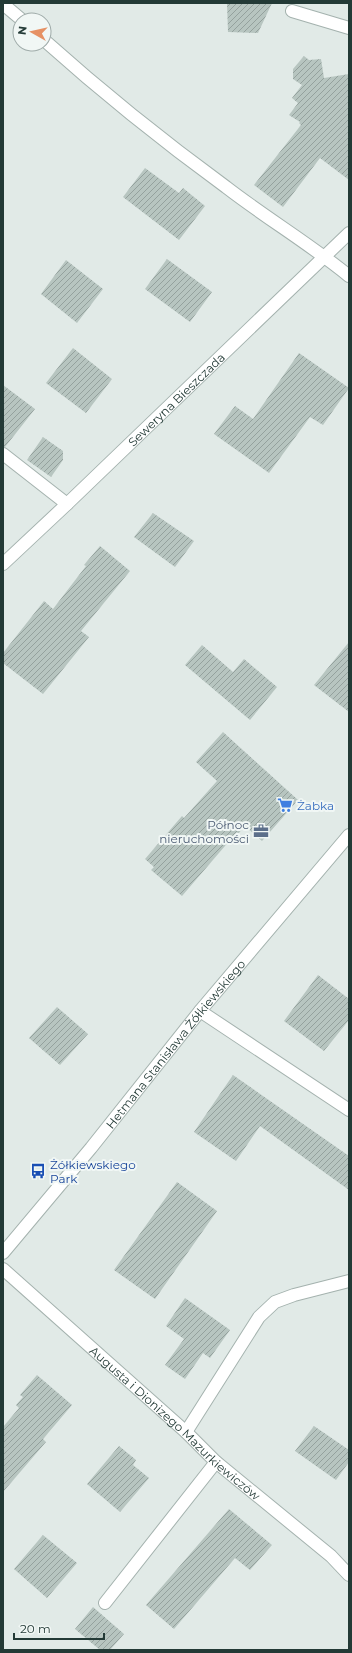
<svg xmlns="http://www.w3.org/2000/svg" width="352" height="1653" font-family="Montserrat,sans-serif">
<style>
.building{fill:url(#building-hatch)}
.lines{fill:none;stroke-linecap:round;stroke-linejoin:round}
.minor-casing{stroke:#a4b2ae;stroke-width:14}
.minor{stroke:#fff;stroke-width:12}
.labels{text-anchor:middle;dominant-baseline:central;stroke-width:4;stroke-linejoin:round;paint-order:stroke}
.street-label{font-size:12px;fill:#233a36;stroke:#f1f7f5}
.shop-label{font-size:12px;fill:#366cbe;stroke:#f1f7f5;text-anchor:start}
.service-label{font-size:12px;fill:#4e5e75;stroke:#f1f7f5;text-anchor:end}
.transit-label{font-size:12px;fill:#164399;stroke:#f1f7f5;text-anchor:start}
</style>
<defs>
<pattern id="building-hatch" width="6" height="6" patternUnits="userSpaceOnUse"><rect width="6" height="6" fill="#b7c5c0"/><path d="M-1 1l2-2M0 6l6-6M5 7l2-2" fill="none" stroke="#94a19d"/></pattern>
</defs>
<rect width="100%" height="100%" fill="#e1eae7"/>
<path class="building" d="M227 3H272L258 33 228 32Z
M304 56 309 60 321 59 324 78 349 74V180L320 158 283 207 254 185 301 125 299 123 300 122 289 115 298 103 292 98 302 85 293 79V69Z
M145 168 179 193 183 188 205 206 179 240 123 197Z
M167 259 212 292 190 322 145 289Z
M66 260 103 289 77 323 41 294Z
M73 348 112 379 86 413 46 383Z
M299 353 349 388 323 425 310 417 269 473 214 434 235 406 253 419Z
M3 385 35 409 5 447H3Z
M43 437 63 451V460L51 477 27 460Z
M153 513 194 541 175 567 134 537Z
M100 546 130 571 81 631 89 637 43 694 3 663V653L44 601 53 609 86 566 84 565Z
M349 642V712L314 685Z
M202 645 233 672 244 659 277 687 250 720 185 665Z
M223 732 298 800 262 841 245 826 238 834 237 832 182 896 151 870 154 867 145 859 182 816 184 818 217 781 196 762Z
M318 975 349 999V1020L324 1051 284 1021Z
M57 1007 88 1034 60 1065 29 1038Z
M233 1075 349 1156V1190L260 1126 236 1161 194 1132Z
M177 1182 217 1211 155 1299 114 1270Z
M185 1298 230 1330 210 1358 203 1353 185 1379 165 1365 184 1339 166 1326Z
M37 1375 72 1405 43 1439 46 1442 3 1492V1427L19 1408 16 1405 23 1397 20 1395Z
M314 1426 349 1450V1462L336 1480 295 1451Z
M119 1446 136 1460 133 1465 149 1478 120 1512 87 1484Z
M229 1509 272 1545 250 1570 235 1558 174 1629 146 1605Z
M43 1535 77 1563 47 1598 14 1569Z
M93 1607 124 1634 110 1650H100L75 1629Z"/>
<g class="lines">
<g class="minor-casing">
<g id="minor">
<path d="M3 4 22 20"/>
<path d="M292 11 349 28"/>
<path d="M44 40C102 92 163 141 226 187 266 218 310 244 349 276"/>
<path d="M3 454 67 504"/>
<path id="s1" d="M3 564 67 504 349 233"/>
<path d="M200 1011 349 1110"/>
<path id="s2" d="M3 1253 91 1148 200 1011 349 835"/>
<path id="s3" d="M3 1269 186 1432 216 1462 331 1556 349 1575"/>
<path d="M186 1432 259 1317 275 1302 294 1295 349 1281"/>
<path d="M105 1603 216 1462"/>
</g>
</g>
<use href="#minor" class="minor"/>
</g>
<defs>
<g id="supermarket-bare" transform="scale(1.2)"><path d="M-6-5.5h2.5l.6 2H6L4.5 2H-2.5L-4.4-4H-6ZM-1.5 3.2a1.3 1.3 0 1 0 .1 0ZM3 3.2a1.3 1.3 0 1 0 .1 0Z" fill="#3f7fe0" stroke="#f1f7f5" stroke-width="2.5" paint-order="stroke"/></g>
<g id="office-bare" transform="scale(1.2)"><path d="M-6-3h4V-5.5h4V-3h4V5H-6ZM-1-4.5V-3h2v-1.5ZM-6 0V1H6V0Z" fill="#5c6f8a" stroke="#f1f7f5" stroke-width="2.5" paint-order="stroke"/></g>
<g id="bus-bare" transform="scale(1.2)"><path d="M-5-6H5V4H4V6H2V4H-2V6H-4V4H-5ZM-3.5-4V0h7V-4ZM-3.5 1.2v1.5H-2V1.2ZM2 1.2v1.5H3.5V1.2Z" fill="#1a4fb4" stroke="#f1f7f5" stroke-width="2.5" paint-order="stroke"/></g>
</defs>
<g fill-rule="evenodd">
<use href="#supermarket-bare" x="285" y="805"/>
<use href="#office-bare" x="261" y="831"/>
<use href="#bus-bare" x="38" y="1171"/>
</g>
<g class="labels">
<g class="street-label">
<text stroke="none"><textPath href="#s1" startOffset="239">Seweryna Bieszczada</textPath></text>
<text stroke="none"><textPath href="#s2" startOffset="271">Hetmana Stanisława Żółkiewskiego</textPath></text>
<text stroke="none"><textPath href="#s3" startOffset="231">Augusta i Dionizego Mazurkiewiczów</textPath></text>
</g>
<g class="shop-label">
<text x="297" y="805">Żabka</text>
</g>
<g class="service-label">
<text x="249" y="824">Północ<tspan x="249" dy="14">nieruchomości</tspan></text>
</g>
<g class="transit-label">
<text x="50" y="1164">Żółkiewskiego<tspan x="50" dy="14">Park</tspan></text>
</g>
</g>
<rect width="352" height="1653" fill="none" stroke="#233a36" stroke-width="8"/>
<g transform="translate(32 32) rotate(278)"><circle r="19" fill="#f1f7f5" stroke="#9faba9"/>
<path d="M0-3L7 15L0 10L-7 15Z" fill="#e69164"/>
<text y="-6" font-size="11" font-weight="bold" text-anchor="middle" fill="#233a36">N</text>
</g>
<path d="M14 1633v6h90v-6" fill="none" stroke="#233a36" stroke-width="2"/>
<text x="20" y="1633" font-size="12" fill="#233a36" stroke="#f1f7f5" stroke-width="3" paint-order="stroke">20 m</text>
</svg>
